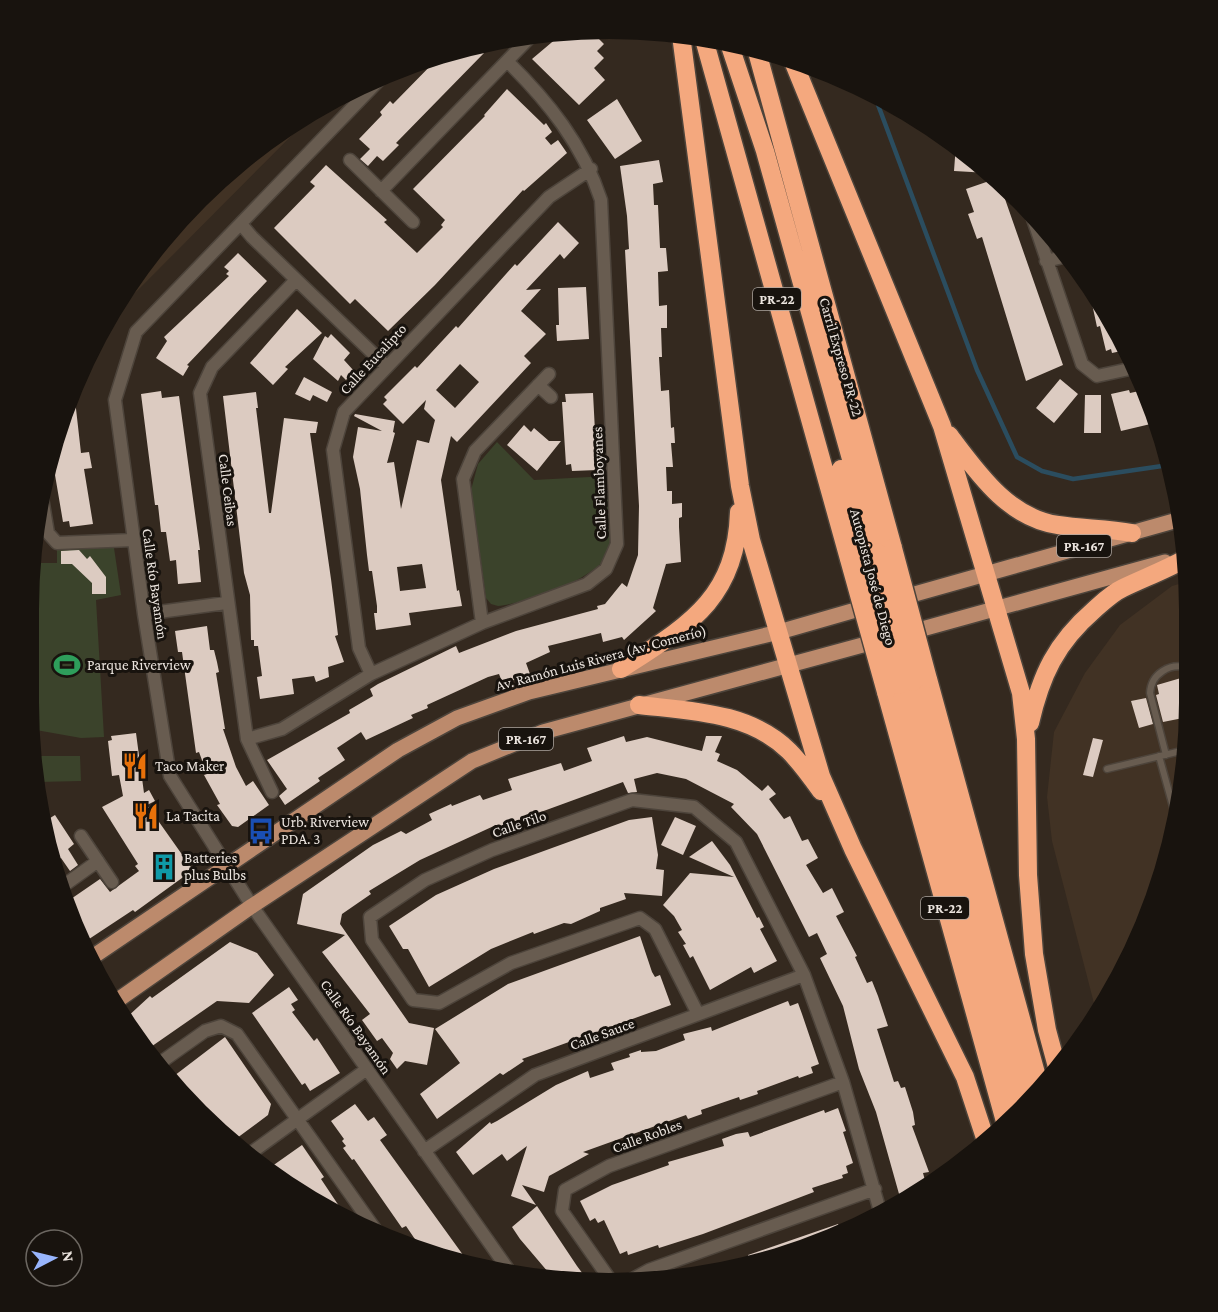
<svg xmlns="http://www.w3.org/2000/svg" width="1218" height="1312" font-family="'Crimson Pro',serif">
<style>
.built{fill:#413224}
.green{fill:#3b432b}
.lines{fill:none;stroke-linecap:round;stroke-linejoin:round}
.stream{stroke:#2b4d5f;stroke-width:4.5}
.building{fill:#dccbc1;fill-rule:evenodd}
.service-casing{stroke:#4d443b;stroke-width:9}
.minor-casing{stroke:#4d443b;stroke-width:15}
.primary-casing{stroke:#4d443b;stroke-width:18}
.motorway-casing{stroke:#4d443b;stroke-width:21}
.service{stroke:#685c50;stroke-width:6}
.minor{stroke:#685c50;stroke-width:12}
.primary{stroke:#bc8a6c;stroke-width:15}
.motorway{stroke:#f4a87e;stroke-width:18}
.motorway-bridge-casing{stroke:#4d443b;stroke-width:21;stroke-linecap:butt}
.motorway-bridge{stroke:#f4a87e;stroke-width:18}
.labels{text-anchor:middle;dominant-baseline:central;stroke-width:6;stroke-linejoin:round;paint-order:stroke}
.shield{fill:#18130e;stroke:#aca5a0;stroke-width:1.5}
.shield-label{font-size:14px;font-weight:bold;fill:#ebe4de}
.street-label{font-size:15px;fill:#ebe4de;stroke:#18130e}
.poi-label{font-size:15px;fill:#ebe4de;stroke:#18130e;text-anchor:start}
</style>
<rect width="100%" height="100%" fill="#34291f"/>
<path class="built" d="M323 104 138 290 114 311 148 256 226 173Z
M1186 582 1189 703 1178 816 1145 925 1097 1015 1052 841 1047 797 1054 732 1085 673 1120 625 1172 586Z"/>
<path class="green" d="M497 442 534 480 608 476C610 495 617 528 613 546 605 577 527 603 498 606L491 604 486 598 471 490 478 464Z
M57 548H114L121 595 96 600 104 737 81 738 36 730 30 571 31 563H57Z
M37 756H80L81 781 38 782Z"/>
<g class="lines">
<path class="stream" d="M874 94 977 370 1017 457 1042 471 1073 479 1169 465"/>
</g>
<path class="building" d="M606 31 598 38 604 44 597 51 604 58 594 68 605 80 579 105 532 59 564 32Z
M477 47 484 53 396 143 399 145 383 161 377 156 368 166 360 159 370 149 359 139 382 115 380 112 390 101 393 104 441 55Z
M507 89 544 125 546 123 552 132 545 138 551 145 558 140 567 153 524 191 523 190 435 285 388 331 355 299 350 304 274 228 315 186 310 182 326 165 387 220 384 222 417 253 443 227 441 225 445 220 413 189 485 116 484 115Z
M617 99 642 141 615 159 587 120Z
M956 144 962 148 989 173 954 171Z
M659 160 663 182 653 184 654 205H658L660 248H666L668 271 658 272 659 306 667 305V328H661L662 357H659L661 391 669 390 671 428 674 427 675 443H671L673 467H666L667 491H672V504L682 503V517L679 518V527L681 562 666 564 653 608 656 611 624 640 622 637 603 642 601 633 548 646 550 652 526 663 530 674 503 684 499 674 488 677 427 705 428 708 411 715 413 718 366 740 361 732 337 748 345 760 318 778 320 781 285 805 279 796 287 789 267 760 350 713 349 710 373 696 370 689 378 684 456 646 459 653 516 631 598 609 597 606 605 604 622 583 627 587 638 555 639 506 625 250 629 249 627 216 620 166Z
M995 179 1005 199 1063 365 1026 381 982 237 977 239 968 214 974 212 966 189Z
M558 222 579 243 564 259 560 254 526 290 541 289 521 311 546 334 524 356 531 363 457 442 451 436 441 480 457 591 459 590 462 606 409 613 411 625 376 630 374 613H377V606L372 571H369L367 555 360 489 353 457 358 427 382 431 354 416 355 414 395 421 393 432 395 433 387 463 394 462 401 509 417 440 429 443 435 420 424 409 426 400 403 424 383 404 387 400 384 397 415 366 417 368 456 326 458 328 515 264 517 266ZM460 364 479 382 455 408 436 390ZM422 564 426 588 400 591 397 567Z
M238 253 267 281 187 365 189 366 183 376 156 358 167 341 164 337 229 276 226 274 229 271 224 267Z
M1088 285 1112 318 1126 350 1112 353 1111 349 1106 351 1100 326 1097 327Z
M586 287 589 339 557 341 556 325H559L558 288Z
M297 309 322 333 285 367 288 369 273 385 250 363Z
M331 334 350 353 344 360 354 371 346 380 341 375 338 381 313 359 325 336 328 338Z
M304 377 332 392 327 402 313 395 310 401 295 394Z
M1060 379 1078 394 1054 423 1036 408Z
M1129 390 1130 393 1144 390 1159 422 1121 431 1111 394Z
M74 391 81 453 89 452 92 468 84 469 93 524 70 527 69 521 63 522 54 469H51L49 457Z
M161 391 162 398 179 396 200 550H198L201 582 178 584 176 560 170 561 166 532H161L158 505H155L141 394Z
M256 392 258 408H256L269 513H271L284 418 318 422 316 433H310L331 579 338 635 335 636 344 662 328 667 329 677 316 682 314 676 292 679 294 694 260 699 257 677 262 676 258 646H254V640H251L250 595 244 573 223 396Z
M593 393 597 470 572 471 571 464 566 465 562 402H566L565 394Z
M1085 395H1101V433H1084Z
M524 425 531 432 534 428 549 441H561L537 471 507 445Z
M79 550 87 559 90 556 106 577V594H92V583L72 564H61V551Z
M207 626 210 650H214L217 662 219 672 216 673 225 729H223L236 767 246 786 253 781 269 805 238 827 232 826 217 805 220 804 204 775 207 774 199 752 196 753 182 652H178L175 631Z
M1181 678 1183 685 1189 684 1188 717 1163 722 1156 695 1159 694 1157 685Z
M1146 698 1153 724 1139 728 1131 701Z
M136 733 144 793 149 790 155 801 147 805 193 870 135 912 133 910 83 943 68 901 100 879 110 892 139 871 135 866 138 864 102 807 123 796 119 775 112 776 108 741 112 740 111 736Z
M624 736 626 742 647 737 702 751 706 736H722L715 752 720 754 717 761 737 770 762 791 768 785 776 794 769 799 784 819 790 816 802 841 808 839 818 858 806 865 823 893 832 888 844 912 836 916 857 956 855 957 867 983 872 981 878 996 888 1026 877 1029 894 1082 898 1081 901 1088 905 1087 913 1112 915 1125 912 1126 929 1172 923 1173 927 1188 901 1201 876 1112 859 1069 843 1006 820 958 827 954 817 933 809 937 757 834 731 807 734 804 686 779 657 773 634 779 637 792 628 793 623 782 497 828 496 825 420 860 369 891 371 894 342 914 340 924 409 1023 434 1028 427 1065 405 1061 397 1069 390 1059 393 1053 382 1038 377 1041 362 1020 370 1014 322 952 345 935 297 924 303 894 373 845 401 831 406 834 432 820 429 814 451 804 452 806 480 795 483 800 512 790 508 779 561 763 564 771 592 761 587 748Z
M1093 738 1103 740 1093 777 1083 775Z
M55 815 74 844 68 849 78 865 70 871 61 858 55 862 42 823Z
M652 817 658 855 656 869 664 870 662 896 624 893 626 899 600 908V911L571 924 564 923 534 934 533 932 491 949 429 987 408 949H403L389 926 436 895 494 869 629 820Z
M675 817 696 826 683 855 661 845Z
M712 841 730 865 757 918 759 917 764 927 760 929 777 961 754 973 751 967 710 990 693 956 690 958 683 945 686 944 678 932 682 930 674 916 663 905 690 873 734 877 689 857Z
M640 936 652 972 655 977 660 975 671 1005 522 1059 524 1061 503 1075 500 1073 437 1119 420 1094 460 1063 435 1029 508 984Z
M230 942 257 953 274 975 249 1003 217 1001 145 1051 125 1019 150 996 152 998Z
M289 987 298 1000 291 1004 295 1010 292 1012 314 1041 317 1038 340 1073 310 1091 305 1083 302 1085 252 1013Z
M788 1001 790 1006 798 1003 802 1014 819 1064 811 1067 813 1073 799 1078 798 1076 757 1091 758 1094 740 1100 739 1097 701 1110 702 1114 688 1119 686 1115 583 1152 589 1154 549 1176 544 1192 522 1185 536 1205 511 1196 527 1146 507 1161 502 1154 473 1175 456 1152 490 1122 491 1124 497 1121 556 1085 588 1071 590 1078 614 1070 611 1063 630 1057 629 1054 641 1050V1052L656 1051 685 1040 683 1034 711 1027 712 1031Z
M225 1037 271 1104 268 1115 233 1141 231 1137 227 1140 170 1079Z
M355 1104 368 1121 374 1117 387 1135 380 1140 471 1266 458 1264 421 1248 406 1226 402 1228 354 1159 352 1160 343 1148 346 1146 342 1141 344 1139 331 1121Z
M838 1108 846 1131 843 1132 853 1163 846 1166 848 1173 842 1175 843 1178 812 1188 814 1192 703 1234 659 1248 658 1245 628 1255 627 1251 620 1254 604 1220 598 1223 595 1218 590 1221 580 1201 612 1185 669 1165 668 1162 724 1146 722 1139 736 1134 748 1132 750 1137 824 1110 825 1113Z
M302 1145 324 1177 321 1179 347 1218 319 1206 268 1169Z
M537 1206 577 1266 589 1282 554 1279 520 1239 512 1227Z
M838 1224 841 1230 796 1253 750 1263 748 1255Z"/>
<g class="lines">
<g class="service-casing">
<path id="service" d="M1166 755 1150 693C1151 674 1170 662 1188 668
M1159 756 1177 821
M1107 769 1185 750"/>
</g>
<g class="minor-casing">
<path id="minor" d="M382 77 136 332 115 400 144 614 170 776 252 906 510 1272
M350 160 413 222
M381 191 534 33
M1031 213 1082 364 1097 376 1134 368
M241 224 252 237 386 366
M1046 261 1067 256
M538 385 551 397
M42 498 48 533 57 543 133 540
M144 614 226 603
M482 623 463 479 475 451 549 374
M371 674 359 648 333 450 344 412 549 197 591 169
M247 739 282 729 371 674 482 623 587 584 606 569 617 544 601 200C583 145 548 101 507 61
M272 792 247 739 200 393 212 367 296 280
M81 836 112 882
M63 886 98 861
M698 1014 655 929 640 918 511 963 439 1003 413 1000 372 940 370 917 425 880 492 850 632 800 694 807 736 842 804 975 843 1082 880 1211
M157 1065 205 1031 221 1026 237 1034 375 1229
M424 1151 535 1075 804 975
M248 1155 367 1069
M631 1280 649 1270 875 1189
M611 1281 562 1211 565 1190 609 1166 843 1082"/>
</g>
<g class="primary-casing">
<path id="primary" d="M897 599 1181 519
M904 634 1165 562
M88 960 398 750 457 718 529 692 779 632 873 605
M115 1002 252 906 472 761 543 732 881 640"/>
</g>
<g class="motorway-casing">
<path id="motorway" d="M681 35 740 486 751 540 821 776 853 849 965 1077 986 1141
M704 39 849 559
M729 43 765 151 877 552
M756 48 893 548
M793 61 942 426 1021 693 1026 739 1028 875 1034 954 1047 1030 1057 1067
M949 435C977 472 1008 518 1058 525 1082 529 1107 528 1132 533
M841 469 864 555
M621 669C687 626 736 600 739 512
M928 679 1040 1088
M913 682 1028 1103
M899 685 1017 1116
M886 692 1006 1125
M639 705C691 711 750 712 789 751 801 763 811 777 821 791
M1030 723C1041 675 1056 643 1094 610 1103 602 1112 593 1123 588 1144 578 1165 570 1185 559"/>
</g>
<use href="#service" class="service"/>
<use href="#minor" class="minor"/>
<use href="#primary" class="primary"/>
<use href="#motorway" class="motorway"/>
<g class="motorway-bridge-casing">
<path id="motorway-bridge" d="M893 548 928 679
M877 552 913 682
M864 555 899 685
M849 559 886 692"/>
</g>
<use href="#motorway-bridge" class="motorway-bridge"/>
</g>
<defs>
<g id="stadium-bare" transform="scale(2.07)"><path d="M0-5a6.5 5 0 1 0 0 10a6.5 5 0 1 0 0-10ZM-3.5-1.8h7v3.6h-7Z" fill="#2e9e5b" stroke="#18130e" stroke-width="2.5" paint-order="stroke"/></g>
<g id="restaurant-bare" transform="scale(2.07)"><path d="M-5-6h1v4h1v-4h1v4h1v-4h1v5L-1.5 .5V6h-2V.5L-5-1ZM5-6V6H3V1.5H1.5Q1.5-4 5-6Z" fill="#e8710a" stroke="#18130e" stroke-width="2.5" paint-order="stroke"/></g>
<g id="bus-bare" transform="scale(2.07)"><path d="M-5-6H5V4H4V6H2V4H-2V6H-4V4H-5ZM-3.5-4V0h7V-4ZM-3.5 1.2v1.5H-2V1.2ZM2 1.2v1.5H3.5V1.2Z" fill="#1a4fb4" stroke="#18130e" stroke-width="2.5" paint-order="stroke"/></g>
<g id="building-bare" transform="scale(2.07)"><path d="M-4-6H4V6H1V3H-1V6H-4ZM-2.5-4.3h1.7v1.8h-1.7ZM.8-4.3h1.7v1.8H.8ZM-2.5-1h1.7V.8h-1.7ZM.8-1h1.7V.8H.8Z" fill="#0f9aa8" stroke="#18130e" stroke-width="2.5" paint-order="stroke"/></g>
</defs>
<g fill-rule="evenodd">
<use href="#stadium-bare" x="67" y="665"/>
<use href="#restaurant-bare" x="135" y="766"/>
<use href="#restaurant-bare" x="146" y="816"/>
<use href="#bus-bare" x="261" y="831"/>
<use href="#building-bare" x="164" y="867"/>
</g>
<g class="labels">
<g class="shield">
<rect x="753" y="288" width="48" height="22" rx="4.5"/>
<rect x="1057" y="535" width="54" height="22" rx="4.5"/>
<rect x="499" y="728" width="54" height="22" rx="4.5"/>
<rect x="921" y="897" width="48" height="22" rx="4.5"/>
</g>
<g class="shield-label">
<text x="777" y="299">PR-22</text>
<text x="1084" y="546">PR-167</text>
<text x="526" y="739">PR-167</text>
<text x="945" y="908">PR-22</text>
</g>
<g class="street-label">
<text transform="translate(841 357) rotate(74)">Carril Expreso PR-22</text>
<text transform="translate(373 359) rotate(-47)">Calle Eucalipto</text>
<text transform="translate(599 483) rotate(-92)">Calle Flamboyanes</text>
<text transform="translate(228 490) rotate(83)">Calle Ceibas</text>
<text transform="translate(873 577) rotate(75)">Autopista José de Diego</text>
<text transform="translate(155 584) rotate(82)">Calle Río Bayamón</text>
<text transform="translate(601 658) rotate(-15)">Av. Ramón Luis Rivera (Av. Comerío)</text>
<text transform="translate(519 824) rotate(-19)">Calle Tilo</text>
<text transform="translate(356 1027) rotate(55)">Calle Río Bayamón</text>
<text transform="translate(602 1034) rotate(-20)">Calle Sauce</text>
<text transform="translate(647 1136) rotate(-20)">Calle Robles</text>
</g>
<g class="poi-label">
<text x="87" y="665">Parque Riverview</text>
<text x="155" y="766">Taco Maker</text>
<text x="166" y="816">La Tacita</text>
<text x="281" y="822">Urb. Riverview<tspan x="281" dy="17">PDA. 3</tspan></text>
<text x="184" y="858">Batteries<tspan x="184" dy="17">plus Bulbs</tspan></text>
</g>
</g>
<path d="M0 0H1218V1312H0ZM609 39H609A570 570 0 0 1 1179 609V703A570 570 0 0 1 609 1273H609A570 570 0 0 1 39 703V609A570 570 0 0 1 609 39Z" fill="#18130e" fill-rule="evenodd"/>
<g transform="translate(54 1258) rotate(83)"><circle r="28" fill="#18130e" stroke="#6c6761" stroke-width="1.5"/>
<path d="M0-4.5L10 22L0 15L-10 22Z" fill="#98b5fd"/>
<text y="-9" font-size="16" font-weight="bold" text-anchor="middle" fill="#ebe4de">N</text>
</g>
</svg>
